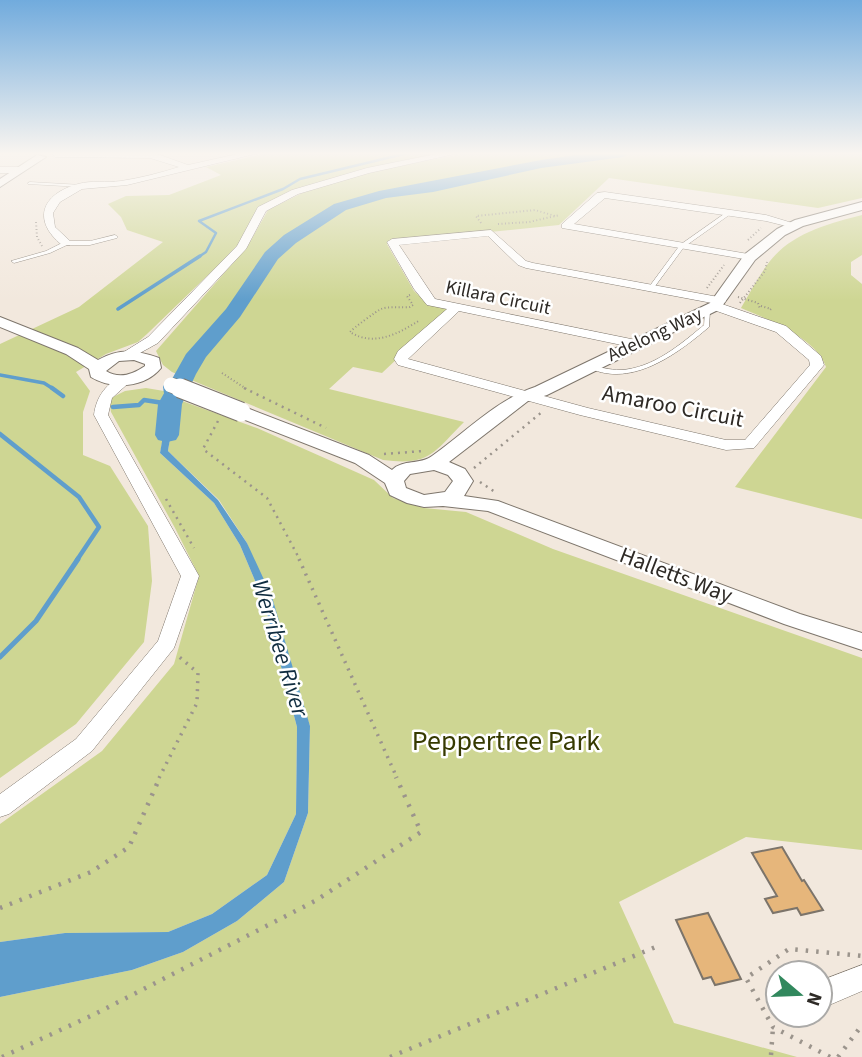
<svg xmlns="http://www.w3.org/2000/svg" width="862" height="1057" font-family="'Source Sans 3',sans-serif">
<style>
.green{fill:#ced693}
.water{fill:#5f9ecc}
.lines{fill:none;stroke-linecap:round;stroke-linejoin:round}
.stream-far3{stroke:#5f9ecc;stroke-width:2.5}
.stream-far2{stroke:#5f9ecc;stroke-width:3.5}
.stream-far1{stroke:#5f9ecc;stroke-width:4.5}
.stream{stroke:#5f9ecc;stroke-width:5}
.river{fill:#5f9ecc;fill-rule:evenodd}
.building{fill:#e6b67b;stroke:#7c746a;stroke-width:2}
.service-casing{stroke:#7e766c;stroke-width:1}
.minor-casing{stroke:#7e766c;stroke-width:1}
.tertiary-casing{stroke:#7e766c;stroke-width:2}
.path-far3{stroke:#9b948c;stroke-width:2;stroke-dasharray:1 2.5;stroke-linecap:butt}
.path-far2{stroke:#9b948c;stroke-width:2.5;stroke-dasharray:2 5;stroke-linecap:butt}
.path-far1{stroke:#9b948c;stroke-width:3.5;stroke-dasharray:2 6;stroke-linecap:butt}
.path{stroke:#9b948c;stroke-width:4.5;stroke-dasharray:2.5 8;stroke-linecap:butt}
.service{fill:#fff;fill-rule:evenodd}
.minor{fill:#fff;fill-rule:evenodd}
.tertiary{fill:#fff;fill-rule:evenodd}
.tertiary-bridge-far1-casing{stroke:#7e766c;stroke-width:16;stroke-linecap:butt}
.tertiary-bridge-casing{stroke:#7e766c;stroke-width:21;stroke-linecap:butt}
.tertiary-bridge-far1{stroke:#fff;stroke-width:15}
.tertiary-bridge{stroke:#fff;stroke-width:19}
.labels{text-anchor:middle;dominant-baseline:central;stroke-width:5;stroke-linejoin:round;paint-order:stroke}
.far-street-label{font-size:19px;fill:#2e2a26;stroke:#fff}
.street-label{font-size:23px;fill:#2e2a26;stroke:#fff}
.water-label{font-size:24px;font-style:italic;fill:#0f2c3f;stroke:#fff}
.near-park-label{font-size:28px;fill:#363a01;stroke:#fff}
</style>
<rect width="100%" height="100%" fill="#f2e8dd"/>
<path class="green" d="M267 153H448L362 170 259 208 237 247 147 334 138 342 106 354 76 372 90 391 83 412V455L110 466 148 526 152 581 144 642 76 724 0 778V344L79 307 163 242 127 230 121 217 108 204 126 196 169 195 221 175 206 167Z
M466 153H862V198L818 208 609 178 559 225 390 242 387 244 414 291 427 303 450 309 382 373 353 367 329 389 464 422C433 453 430 466 383 460L172 372 163 365 156 351 247 247 268 210 302 193 370 172Z
M862 215V255L851 262V275L862 284V519L735 487 826 367C817 338 767 319 741 308 750 293 759 275 770 261 792 233 830 223 862 215Z
M146 388 164 391 168 413 160 453 214 503 240 545 264 602 297 727 296 814 267 875 212 914 168 932 65 933 0 942V824L102 751 174 664 199 576 175 528 111 412 109 399 125 391Z
M171 397 257 428 374 480 393 498 424 508 466 512 553 549 862 658V850L746 837 619 902 674 1023 797 1057H0V997L132 970 183 952 237 921 284 882 308 813 310 726 247 543 219 500 168 451 174 413Z"/>
<path class="water" d="M165 382C181 397 171 432 168 451L218 500 247 543 272 597 310 726 308 813 284 882 237 921 183 952 132 970 0 997V942L65 933 168 932 212 914 267 875 296 814 297 727 264 602 240 545 214 503 160 453 167 413 163 387Z"/>
<g class="lines">
<path class="stream-far3" d="M197 258 206 252 216 233 199 221 283 189 300 179 408 153"/>
<path class="stream-far2" d="M118 309 200 256
M0 375 44 383 55 390"/>
<path class="stream-far1" d="M52 388 63 396
M113 407 139 405 144 400 170 404
M0 434 79 497 99 527 77 560"/>
<path class="stream" d="M0 657 36 621 78 559"/>
<path class="river" d="M590 153H630L623 157 541 168 433 192 386 198 346 210 296 243 278 259 240 317 206 357 196 374 182 404 179 435 176 440 167 442 158 440 155 435 158 404 186 354 226 309 265 252 284 235 334 204 379 191 541 160Z"/>
</g>
<path class="building" d="M782 847 802 881 804 880 823 910 801 915 797 908 773 913 765 899 777 896 752 853Z
M708 913 741 979 715 985 711 977 703 979 676 920Z"/>
<g class="lines">
<g class="service-casing">
<path id="service" d="M30 182 82 185 84 186 82 187 28 184V183Z
M727 212 732 213 684 247 653 289H649V287L680 245Z
M115 235 118 237 117 238 90 245H67L50 253 14 263 11 261 46 251 66 241H90Z
M705 310 710 311 709 327C676 355 629 390 585 366L588 364C599 367 609 370 621 370 653 368 680 345 704 325Z"/>
</g>
<g class="minor-casing">
<path id="minor" d="M154 153 188 165 242 153H259L127 185 82 189 60 202 53 213 55 227 70 241V245H62C32 221 41 194 78 184 92 180 106 183 121 181 140 178 160 173 179 167L150 158 55 157 51 153Z
M441 153H459L369 173 298 194 266 211 246 249 158 343 131 358H121L119 355 148 337 237 246 258 207 292 190 367 168Z
M0 167H19L24 170 19 173H0Z
M605 192 766 215 799 225 794 228 766 221 605 198 574 224 754 255V259L750 260 562 228V224L597 193Z
M491 230 526 261 533 263 724 298 726 301 722 304 786 326 821 356 824 365 754 448 726 450 580 415 398 365 394 359 398 351 447 309 427 305 414 289 387 242 392 239ZM488 236 518 265 526 268 712 303 709 306 711 309 776 332 809 360 810 365 745 440H726L588 408 408 359 459 311 636 348 643 344 636 340 435 299 399 245Z
M125 376 132 380 112 398 108 415 199 576 174 648 92 751 9 814 0 817V794L76 739 158 641 181 576 94 415C96 397 107 381 125 376Z
M862 965V991L820 1009V981Z"/>
</g>
<g class="tertiary-casing">
<path id="tertiary" d="M37 155 46 157 0 187V179Z
M862 202V210L803 226 785 235 755 260 720 309 547 395 528 401 449 462 465 469 473 481 464 496 498 501 800 614 862 633V650L784 624 488 511 443 506 424 507 407 503 390 495 385 483 355 463 235 416 232 412 241 407 247 408 369 455 392 470C403 459 420 465 432 456 465 433 496 400 535 387L710 303 745 254 777 229 795 220ZM434 470 448 475 453 481 445 492 424 495 406 488 404 481 410 474Z
M0 317 78 348 98 360C119 348 137 350 159 358L161 368C145 388 112 390 91 377L89 369 66 354 0 327ZM134 360 145 364V366C132 375 119 379 106 371L119 361Z"/>
</g>
<path class="path-far3" d="M36 222 37 237 42 246
M481 223 476 216 535 210 555 216
M498 224 529 222 560 215
M748 240 761 228
M707 288 724 265
M410 295 407 296 413 305 410 307C402 308 389 306 381 309 378 310 352 329 350 332 374 347 398 334 420 320
M738 297 758 303 760 309
M740 303 765 271 767 262
M761 306 771 309 769 311
M222 373 248 390"/>
<path class="path-far2" d="M244 388 326 428
M218 421 203 449 267 498 300 560
M384 454 423 451
M474 468 542 412
M480 482 495 492
M166 499 194 548"/>
<path class="path-far1" d="M299 559 397 778
M159 778 197 703 198 673 177 655"/>
<path class="path" d="M0 908 91 872 129 847 160 777
M771 1055 773 1027
M2 1057 95 1014 315 901 421 832 396 777
M390 1057 658 946
M830 1057 773 1027 746 978 789 949 862 956
M838 1057 862 1025"/>
<use href="#service" class="service"/>
<use href="#minor" class="minor"/>
<use href="#tertiary" class="tertiary"/>
<g class="tertiary-bridge-far1-casing">
<path id="tertiary-bridge-far1" d="M171 385 185 390"/>
</g>
<g class="tertiary-bridge-casing">
<path id="tertiary-bridge" d="M180 388 241 412"/>
</g>
<use href="#tertiary-bridge-far1" class="tertiary-bridge-far1"/>
<use href="#tertiary-bridge" class="tertiary-bridge"/>
</g>
<linearGradient id="sky" x2="0" y2="1"><stop stop-color="#71abdd"/><stop offset="0.51" stop-color="#f9f5f0"/><stop offset="1" stop-color="#f9f5f0" stop-opacity="0"/></linearGradient>
<rect width="862" height="301" fill="url(#sky)"/>
<g class="labels">
<g class="far-street-label">
<text transform="translate(498 298) rotate(12)">Killara Circuit</text>
<text transform="translate(655 335) rotate(-25)">Adelong Way</text>
</g>
<g class="street-label">
<text transform="translate(673 406) rotate(11)">Amaroo Circuit</text>
<text transform="translate(676 575) rotate(21)">Halletts Way</text>
</g>
<g class="water-label">
<text transform="translate(280 648) rotate(73)">Werribee River</text>
</g>
<g class="near-park-label">
<text x="506" y="741">Peppertree Park</text>
</g>
</g>
<g transform="translate(799 994) rotate(109)"><circle r="33" fill="#ffffff" stroke="#abaaa8" stroke-width="2"/>
<path d="M0-5L12 26L0 18L-12 26Z" fill="#31885d"/>
<text y="-10" font-size="19" font-weight="bold" text-anchor="middle" fill="#2e2a26">N</text>
</g>
</svg>
